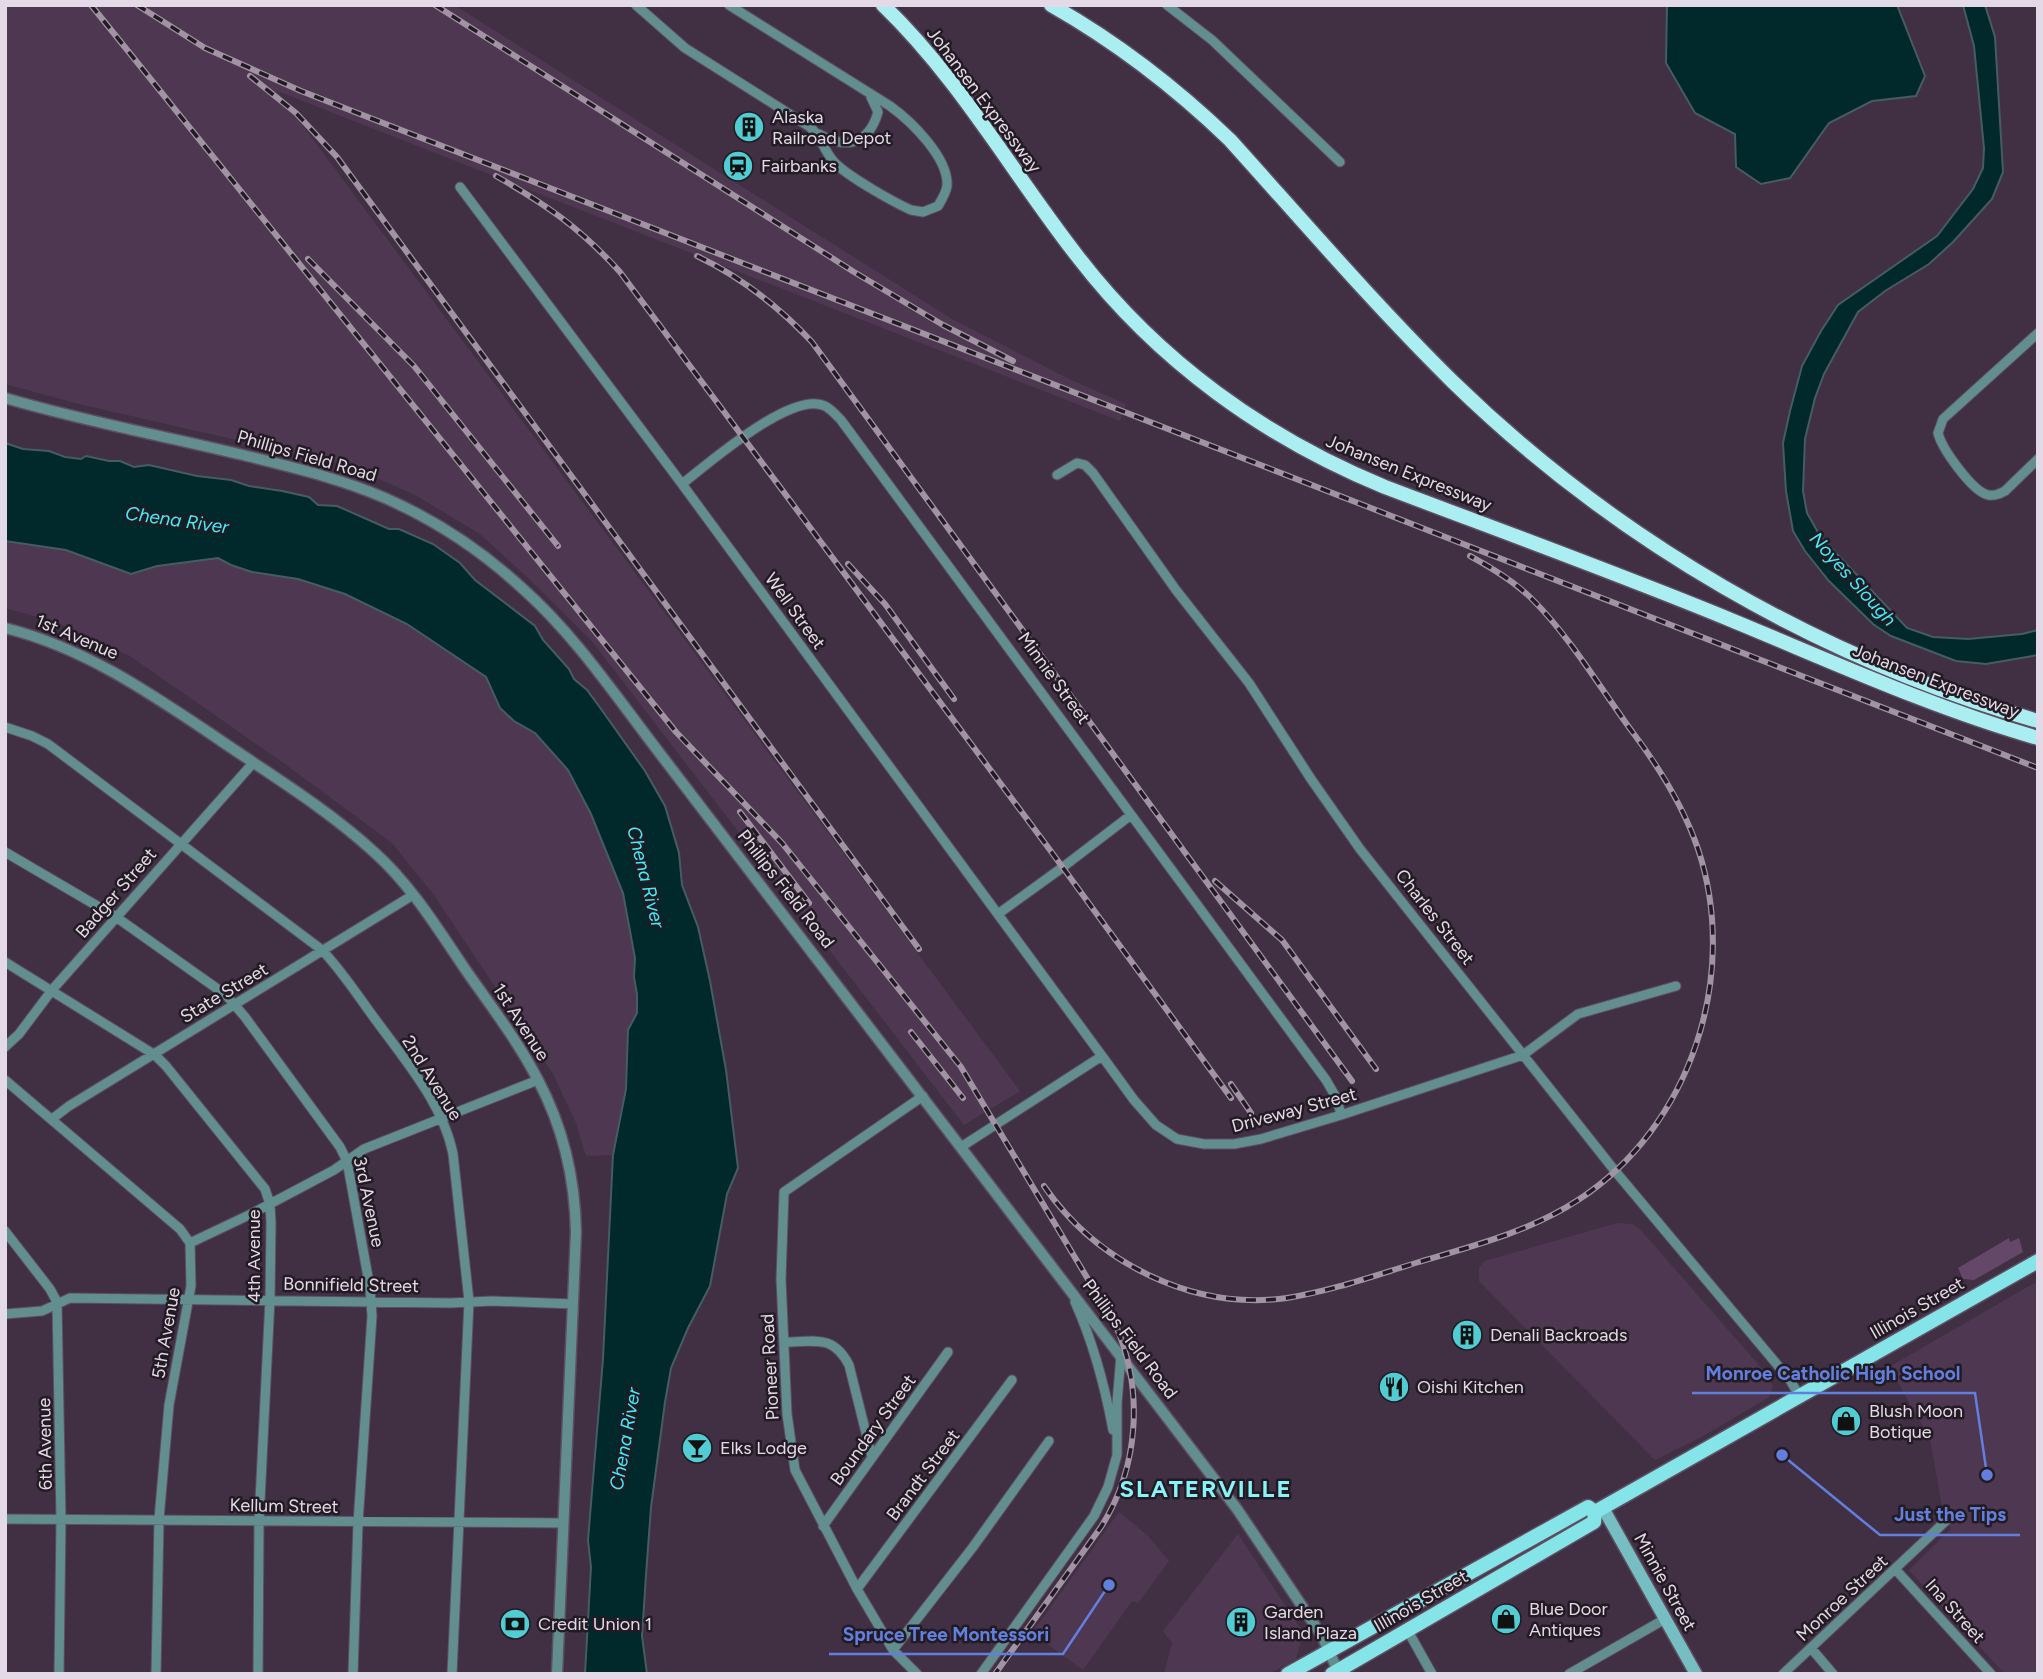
<svg xmlns="http://www.w3.org/2000/svg" width="2043" height="1679" font-family="Figtree,sans-serif">
<style>
.built{fill:#4e3851}
.green{fill:#65476a}
.water{fill:#01282a;stroke:#455d62;stroke-width:2}
.lines{fill:none;stroke-linecap:round;stroke-linejoin:round}
.minor-casing{stroke:#5e4e61;stroke-width:11}
.tertiary-casing{stroke:#5e4e61;stroke-width:13}
.secondary-casing{stroke:#5e4e61;stroke-width:15}
.primary-casing{stroke:#5e4e61;stroke-width:17}
.trunk-casing{stroke:#5e4e61;stroke-width:17}
.minor{stroke:#628e90;stroke-width:9}
.tertiary{stroke:#628e90;stroke-width:10}
.secondary{stroke:#77bec2;stroke-width:12}
.primary{stroke:#85e4e8;stroke-width:14}
.trunk{stroke:#aaeef2;stroke-width:14}
.rail-casing{stroke:#a193a3;stroke-width:6}
.rail{stroke:#231b24;stroke-width:3.5;stroke-dasharray:10;stroke-linecap:butt}
.labels{text-anchor:middle;dominant-baseline:central;stroke-width:5;stroke-linejoin:round;paint-order:stroke}
.street-label{font-size:18px;fill:#e4d9e6;stroke:#231b24}
.poi-label{font-size:18px;fill:#e4d9e6;stroke:#231b24;text-anchor:start}
.water-label{font-size:19px;font-style:italic;fill:#3feef7;stroke:#231b24}
.district-label{font-size:24px;font-weight:bold;letter-spacing:2px;fill:#88f3f9;stroke:#231b24}
.leader{fill:none;stroke:#637fdd;stroke-width:2.5}
.callout-dot{fill:#637fdd;stroke:#231b24;stroke-width:2.5}
.callout-label{font-size:19px;text-anchor:middle;font-weight:bold;fill:#637fdd;stroke:#231b24;stroke-width:5;stroke-linejoin:round;paint-order:stroke}
</style>
<rect width="100%" height="100%" fill="#413044"/>
<path class="built" d="M5 5H454L952 319 1071 380 1126 404 1120 421 277 91 1020 1091 964 1125 591 640 528 578 480 534 415 495 350 466 79 404 5 384Z
M5 541 66 550 131 574 157 566 218 558 231 565 252 572 298 579 345 594 407 624 486 677 490 690 514 721 535 733 568 770 591 814 623 893 635 958 634 977 637 994V1013L628 1030 626 1089 613 1155 586 1156 576 1123 553 1074 434 895 392 843 285 764 130 656 55 622 5 608Z
M1617 1223 1632 1224 1639 1228 1765 1372 1773 1386 1769 1397 1705 1435 1655 1460 1479 1281V1268L1485 1261Z
M2038 1281V1674H2005L1909 1570 1951 1529 1943 1512 1930 1439 1889 1367Z
M1119 1512 1148 1536 1169 1561 1138 1603 1132 1601 1083 1670 1032 1633Z
M1238 1534 1300 1628 1301 1641 1296 1659 1269 1674H1164L1172 1643 1163 1631Z"/>
<path class="green" d="M2009 1238 2010 1242 2019 1238 2023 1252 1974 1280 1963 1279 1958 1268Z"/>
<path class="water" d="M1667 5H1897L1925 76 1916 96 1872 101 1829 123 1790 178 1761 184 1736 167 1735 134 1695 113 1666 63Z
M1963 5H1985L1995 37 2003 172 1992 199 1953 242 1929 264 1885 291 1858 312 1824 374 1815 398 1805 439 1803 491 1807 513 1820 536 1907 628 1933 637 1968 639 2022 634 2038 630V655L1986 664 1956 661 1891 636 1873 624 1829 581 1805 551 1793 531 1786 491 1783 443 1790 411 1802 366 1821 331 1838 305 1937 236 1973 189 1983 168 1984 148 1974 46Z
M5 443 23 449 49 451 65 457 81 459 86 456 109 461H120L134 467 149 465 197 476 231 480 249 486 282 491 309 497 318 505 337 506 389 529H399L433 544 460 563 475 580 535 626 543 640 569 669 574 679 587 690 601 709 645 771 665 806 679 853 682 885 698 927 710 981 726 1070 738 1168 727 1194 710 1286 688 1328 671 1368 665 1402 651 1507 646 1575 642 1636 647 1674H585L591 1567 588 1540 603 1359 613 1155 626 1089 628 1030 637 1013V994L634 977 635 958 623 893 591 814 568 770 535 733 514 721 500 708 486 677 407 624 345 594 298 579 252 572 231 565 218 558 157 566 131 574 66 550 5 541Z"/>
<g class="lines">
<g class="minor-casing">
<path id="minor" d="M636 5 685 48 810 127C822 137 824 152 835 163 849 177 893 202 911 210L923 212 938 206C942 199 946 193 947 186 949 158 911 121 890 106L729 5
M1167 5 1212 40 1340 162
M819 134C846 150 869 144 878 112L871 97
M460 187 682 484 1102 1056
M2038 333 1943 419 1938 433C1942 449 1972 491 1988 495 1995 496 1999 494 2005 491L2038 459
M1057 475 1077 463 1085 465 1093 473 1176 590 1249 683 1311 779 1360 849 1615 1171 1790 1380 1800 1397
M682 484C709 463 792 390 825 406 831 409 837 416 841 420L1326 1080 1337 1099 1341 1115
M5 727 32 736 48 744 322 950C342 971 358 996 375 1019 405 1060 443 1104 453 1154L469 1301 452 1674
M5 852 116 917 226 995 245 1017 340 1147 347 1161 370 1288 372 1316 358 1523 353 1674
M998 914 1063 867 1131 815
M5 962 155 1055 166 1066 265 1189 270 1204 271 1223 270 1299 259 1521 258 1674
M5 1047 19 1034 52 990 253 763
M5 1080 180 1229 190 1243 191 1286 169 1405 159 1519 156 1674
M52 1119 69 1106 413 895
M961 1147 1102 1056 1134 1100 1156 1125 1177 1139 1204 1144H1234L1261 1139 1341 1115 1523 1055 1578 1014 1676 986
M5 1231 50 1289 57 1302 61 1520 59 1674
M190 1243 251 1214 334 1170 364 1149 538 1080
M1075 1302C1093 1342 1105 1387 1113 1430
M5 1314 42 1311 70 1298 450 1303 492 1301 573 1304
M785 1342C815 1342 833 1334 849 1365L872 1457
M5 1519 563 1523
M823 1526 948 1352
M1896 1570 1991 1674
M857 1589 1012 1380
M1408 1631 1432 1674
M1811 1648 1833 1674
M893 1650 973 1547 1049 1441
M917 1674 893 1650 857 1589 795 1470 787 1414 781 1279 784 1192 923 1096
M981 1674 1094 1516 1108 1487 1117 1455V1403L1121 1355
M1569 1674 1665 1619
M1783 1674 1951 1516"/>
</g>
<g class="tertiary-casing">
<path id="tertiary" d="M5 398C83 421 164 436 243 455 291 467 339 478 385 498 435 520 482 551 522 588 575 635 615 695 658 751L1237 1509 1322 1636 1338 1671
M5 628C82 647 147 691 211 734 266 772 325 807 374 852 411 885 438 929 465 969 490 1005 518 1041 538 1080 563 1127 575 1179 576 1232L557 1674"/>
</g>
<g class="secondary-casing">
<path id="secondary" d="M1603 1508 1696 1674"/>
</g>
<g class="primary-casing">
<path id="primary" d="M1288 1674 1588 1507 1595 1512
M1332 1674 1594 1522 1595 1512 2038 1261"/>
</g>
<g class="trunk-casing">
<path id="trunk" d="M883 5C960 79 1013 174 1078 257 1158 361 1265 438 1385 487 1501 531 1617 573 1731 620 1833 662 1933 708 2038 738
M1051 5C1118 43 1175 87 1230 140 1303 221 1375 305 1453 382 1615 540 1820 659 2038 721"/>
</g>
<use href="#minor" class="minor"/>
<use href="#tertiary" class="tertiary"/>
<use href="#secondary" class="secondary"/>
<use href="#primary" class="primary"/>
<use href="#trunk" class="trunk"/>
<g class="rail-casing">
<path id="rail" d="M91 5 676 732 782 843 961 1067 1116 1326C1144 1391 1139 1467 1101 1527L995 1674
M137 5 205 48 301 91 2038 768
M435 5 854 272 943 325 1013 361
M250 76 296 113 337 157 919 949
M496 176C547 205 580 228 620 272L1050 850 1231 1098
M697 256C741 277 778 306 812 342L1352 1081
M308 259 414 366 558 546
M848 564 885 604 954 699
M740 812 809 903
M1215 881 1282 940 1376 1069
M911 1032 963 1098
M1231 1084 1251 1113
M1044 1186C1097 1263 1193 1311 1287 1298 1332 1291 1376 1275 1419 1262 1473 1246 1531 1231 1578 1200 1691 1127 1740 975 1698 849 1683 805 1659 767 1631 730 1599 686 1570 637 1532 599 1514 581 1492 568 1470 556"/>
</g>
<use href="#rail" class="rail"/>
</g>
<defs>
<g id="building-disc" transform="scale(1.575)"><circle r="9.5" fill="#51ccd2" stroke="#231b24"/><path d="M-4-6H4V6H1V3H-1V6H-4ZM-2.5-4.3h1.7v1.8h-1.7ZM.8-4.3h1.7v1.8H.8ZM-2.5-1h1.7V.8h-1.7ZM.8-1h1.7V.8H.8Z" fill="#111"/></g>
<g id="station-disc" transform="scale(1.575)"><circle r="9.5" fill="#51ccd2" stroke="#231b24"/><path d="M-3-6H3Q5-6 5-4V2Q5 4 3 4L4.5 6H3L1.5 4h-3L-3 6H-4.5L-3 4Q-5 4-5 2V-4Q-5-6-3-6ZM-3.5-4v3h7v-3ZM-3.5 1v1.5H-2V1ZM2 1v1.5H3.5V1Z" fill="#111"/></g>
<g id="restaurant-disc" transform="scale(1.575)"><circle r="9.5" fill="#51ccd2" stroke="#231b24"/><path d="M-5-6h1v4h1v-4h1v4h1v-4h1v5L-1.5 .5V6h-2V.5L-5-1ZM5-6V6H3V1.5H1.5Q1.5-4 5-6Z" fill="#111"/></g>
<g id="shop-disc" transform="scale(1.575)"><circle r="9.5" fill="#51ccd2" stroke="#231b24"/><path d="M-5-2.5h2.3a2.7 3.5 0 0 1 5.4 0H5L5.5 6h-11ZM-1.5-2.5h3a1.5 2.3 0 0 0-3 0Z" fill="#111"/></g>
<g id="bar-disc" transform="scale(1.575)"><circle r="9.5" fill="#51ccd2" stroke="#231b24"/><path d="M-6-5H6L.8 .8V4.5H3.5V6h-7V4.5H-.8V.8Z" fill="#111"/></g>
<g id="bank-disc" transform="scale(1.575)"><circle r="9.5" fill="#51ccd2" stroke="#231b24"/><path d="M-6-4H6V4H-6ZM0-2.3a2.3 2.3 0 1 0 0 4.6a2.3 2.3 0 1 0 0-4.6Z" fill="#111"/></g>
</defs>
<g fill-rule="evenodd">
<use href="#building-disc" x="749" y="127"/>
<use href="#station-disc" x="738" y="166"/>
<use href="#building-disc" x="1467" y="1335"/>
<use href="#restaurant-disc" x="1394" y="1387"/>
<use href="#shop-disc" x="1846" y="1421"/>
<use href="#bar-disc" x="697" y="1448"/>
<use href="#shop-disc" x="1506" y="1619"/>
<use href="#building-disc" x="1241" y="1622"/>
<use href="#bank-disc" x="515" y="1624"/>
</g>
<g class="labels">
<g class="street-label">
<text transform="translate(984 100) rotate(53)">Johansen Expressway</text>
<text transform="translate(307 456) rotate(16)">Phillips Field Road</text>
<text transform="translate(1409 473) rotate(22)">Johansen Expressway</text>
<text transform="translate(795 611) rotate(54)">Well Street</text>
<text transform="translate(77 637) rotate(23)">1st Avenue</text>
<text transform="translate(1054 678) rotate(54)">Minnie Street</text>
<text transform="translate(1936 681) rotate(21)">Johansen Expressway</text>
<text transform="translate(786 889) rotate(52)">Phillips Field Road</text>
<text transform="translate(116 893) rotate(-49)">Badger Street</text>
<text transform="translate(1435 917) rotate(52)">Charles Street</text>
<text transform="translate(224 993) rotate(-31)">State Street</text>
<text transform="translate(521 1022) rotate(57)">1st Avenue</text>
<text transform="translate(432 1078) rotate(58)">2nd Avenue</text>
<text transform="translate(1294 1110) rotate(-15)">Driveway Street</text>
<text transform="translate(369 1202) rotate(78)">3rd Avenue</text>
<text transform="translate(254 1256) rotate(-90)">4th Avenue</text>
<text transform="translate(351 1285) rotate(1)">Bonnifield Street</text>
<text transform="translate(1917 1308) rotate(-30)">Illinois Street</text>
<text transform="translate(166 1333) rotate(-80)">5th Avenue</text>
<text transform="translate(1130 1339) rotate(53)">Phillips Field Road</text>
<text transform="translate(770 1367) rotate(-93)">Pioneer Road</text>
<text transform="translate(873 1430) rotate(-54)">Boundary Street</text>
<text transform="translate(45 1444) rotate(-91)">6th Avenue</text>
<text transform="translate(923 1475) rotate(-53)">Brandt Street</text>
<text transform="translate(284 1506) rotate(1)">Kellum Street</text>
<text transform="translate(1665 1582) rotate(61)">Minnie Street</text>
<text transform="translate(1842 1598) rotate(-43)">Monroe Street</text>
<text transform="translate(1421 1601) rotate(-30)">Illinois Street</text>
<text transform="translate(1955 1611) rotate(48)">Ina Street</text>
</g>
<g class="poi-label">
<text x="772" y="117">Alaska<tspan x="772" dy="21">Railroad Depot</tspan></text>
<text x="761" y="166">Fairbanks</text>
<text x="1490" y="1335">Denali Backroads</text>
<text x="1417" y="1387">Oishi Kitchen</text>
<text x="1869" y="1411">Blush Moon<tspan x="1869" dy="21">Botique</tspan></text>
<text x="720" y="1448">Elks Lodge</text>
<text x="1529" y="1609">Blue Door<tspan x="1529" dy="21">Antiques</tspan></text>
<text x="1264" y="1612">Garden<tspan x="1264" dy="21">Island Plaza</tspan></text>
<text x="538" y="1624">Credit Union 1</text>
</g>
<g class="water-label">
<text transform="translate(177 520) rotate(8)">Chena River</text>
<text transform="translate(1853 579) rotate(48)">Noyes Slough</text>
<text transform="translate(646 877) rotate(76)">Chena River</text>
<text transform="translate(625 1439) rotate(-80)">Chena River</text>
</g>
<g class="district-label">
<text x="1206" y="1488">SLATERVILLE</text>
</g>
</g>
<path class="leader" d="M1987 1475L1975 1393H1692M1782 1455L1880 1535H2020M1109 1585L1063 1654H829"/>
<g class="callout-dot">
<circle cx="1987" cy="1475" r="7"/>
<circle cx="1782" cy="1455" r="7"/>
<circle cx="1109" cy="1585" r="7"/>
</g>
<g class="callout-label">
<text x="1833" y="1380">Monroe Catholic High School</text>
<text x="1950" y="1521">Just the Tips</text>
<text x="946" y="1641">Spruce Tree Montessori</text>
</g>
<rect width="2043" height="1679" fill="none" stroke="#e4d9e6" stroke-width="14"/>
</svg>
